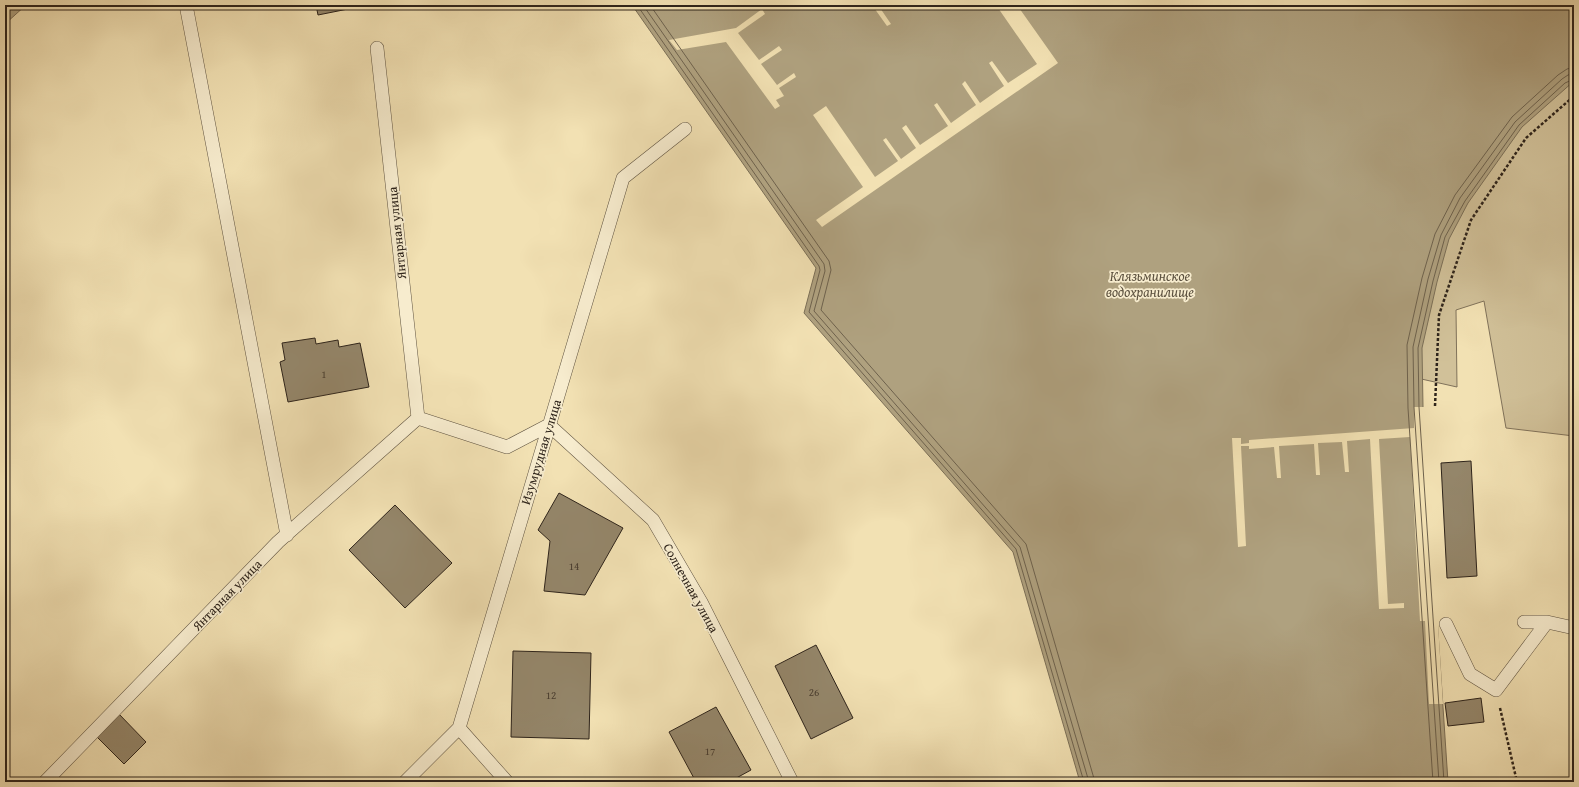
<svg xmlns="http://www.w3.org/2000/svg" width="1579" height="787" font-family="'Gentium Book Plus',serif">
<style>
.green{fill:#d1c199;stroke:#80725a}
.water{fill:#afa17f;stroke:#7b6f57}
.pier{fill:#f2e1b3}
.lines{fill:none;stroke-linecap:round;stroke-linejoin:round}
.shore{stroke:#6e624d;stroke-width:1}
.building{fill:#94866a;stroke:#2e241b}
.lane-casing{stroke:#5f5341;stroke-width:14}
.path{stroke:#2e241b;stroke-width:2.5;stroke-dasharray:3 2;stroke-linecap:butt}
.lane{stroke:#f7ecce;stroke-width:13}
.labels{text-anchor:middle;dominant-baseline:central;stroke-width:3.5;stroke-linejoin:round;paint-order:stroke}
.number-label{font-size:11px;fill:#483c2f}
.street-label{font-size:13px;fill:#2e241b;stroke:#f7ecce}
.water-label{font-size:14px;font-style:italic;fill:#5b503e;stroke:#f7ecce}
</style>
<rect width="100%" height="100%" fill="#f2e1b3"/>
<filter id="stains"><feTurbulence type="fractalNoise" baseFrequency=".005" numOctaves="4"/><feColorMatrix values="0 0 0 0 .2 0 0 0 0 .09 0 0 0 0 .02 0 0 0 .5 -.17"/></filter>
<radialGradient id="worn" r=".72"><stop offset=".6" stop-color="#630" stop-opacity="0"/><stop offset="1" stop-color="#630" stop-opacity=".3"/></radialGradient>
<path class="green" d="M1574 33V436L1506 428 1484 301 1456 310 1457 387 1408 376 1421 255Z"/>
<path class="water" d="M5 5H26L5 24Z
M632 5H1574V81L1522 127 1468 203 1449 239 1437 282 1422 348 1423 407 1448 782H1080L1013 552 804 313 816 268Z"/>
<path class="pier" d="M872 5H878L891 24 887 26Z
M996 5H1017L1058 63 822 227 816 220 863 187 813 115 826 106 875 177 898 161 883 140 886 138 901 159 916 148 902 128 906 125 920 145 948 126 934 105 937 103 951 123 976 105 962 84 965 81 980 103 1004 86 989 63 992 61 1008 83 1037 64Z
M762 9 765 14 738 33 759 60 779 46 782 50 761 64 777 85 794 73 796 77 779 88 784 96 776 100 780 106 775 109 726 42 677 50 669 40 736 28Z
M1414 407H1425L1440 624H1438L1443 704H1429L1425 621H1420L1410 437 1379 439 1388 604 1404 603V608L1379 609 1370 439 1347 441 1349 472H1345L1342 442 1318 443 1320 475H1316L1314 444 1279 446 1281 478H1277L1274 447 1249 449V446H1241L1246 546 1238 547 1232 438H1241V444L1249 443V440L1414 428Z"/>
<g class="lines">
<path class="shore" d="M637 5 819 266 820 270 809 312 1016 549 1084 782
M643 5 824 264 825 271 814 311 1020 547 1089 782
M650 5 829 261 831 270 821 310 1026 544 1095 782
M1433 782 1408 408 1407 345 1422 278 1435 234 1455 195 1512 117 1558 75 1567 69 1574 67
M1439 782 1414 407 1413 347 1428 279 1441 235 1460 198 1515 122 1562 79 1568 75 1574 73
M1444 782 1419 407 1418 348 1433 281 1445 237 1465 201 1519 125 1565 83 1574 79"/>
</g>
<path class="building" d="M316 5H368L318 15Z
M315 338 316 344 338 340 339 347 360 343 369 387 288 402 280 362 285 360 282 343Z
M1471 461 1477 576 1447 578 1441 463Z
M559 493 623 528 585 595 544 591 550 541 538 530Z
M395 505 452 563 405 608 349 550Z
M816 645 853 718 811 739 775 666Z
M513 651 591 653 589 739 511 737Z
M1481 698 1484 722 1448 726 1445 703Z
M716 707 751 770 729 782H696L669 732Z
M118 713 146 742 124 764 95 735Z"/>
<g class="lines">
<g class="lane-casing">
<path id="lane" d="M186 5 287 535
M377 48 418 418
M1524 622H1547L1574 628
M1446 624 1470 674 1496 690 1547 622
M459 728 507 782
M45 782 278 542 418 418 507 447 549 425 653 520 701 602 792 782
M405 782 459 728 623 178 685 129"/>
</g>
<path class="path" d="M1435 406 1439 315 1471 220 1526 138 1574 96
M1500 708 1517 782"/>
<use href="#lane" class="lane"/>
</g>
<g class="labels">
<g class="number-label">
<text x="324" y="374">1</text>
<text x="574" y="566">14</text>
<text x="814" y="692">26</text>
<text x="551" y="695">12</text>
<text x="710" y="751">17</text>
</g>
<g class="street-label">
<text transform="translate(397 233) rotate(-96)">Янтарная улица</text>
<text transform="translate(541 452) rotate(-73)">Изумрудная улица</text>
<text transform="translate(691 588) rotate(61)">Солнечная улица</text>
<text transform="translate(227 595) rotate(-46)">Янтарная улица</text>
</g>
<g class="water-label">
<text x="1150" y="276">Клязьминское<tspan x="1150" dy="16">водохранилище</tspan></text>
</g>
</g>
<rect width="1579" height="787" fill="none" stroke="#f2e1b3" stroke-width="20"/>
<rect x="6" y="6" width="1567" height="775" fill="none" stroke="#2e241b" stroke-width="2"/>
<rect x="10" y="10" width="1559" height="767" fill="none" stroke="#2e241b"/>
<rect width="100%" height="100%" filter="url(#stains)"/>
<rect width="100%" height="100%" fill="url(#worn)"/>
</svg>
